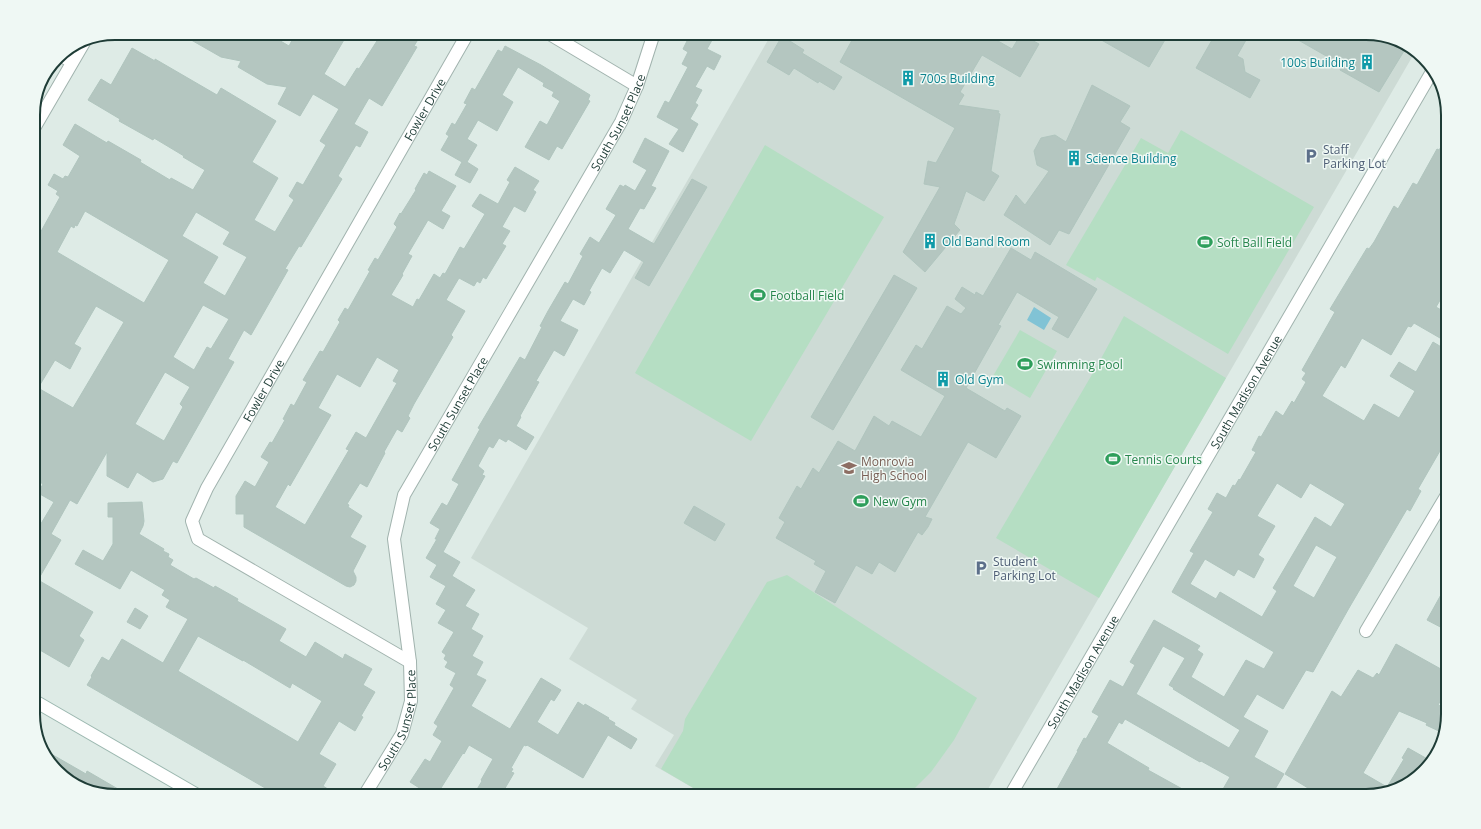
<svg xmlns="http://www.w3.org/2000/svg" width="1481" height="829" font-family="'Open Sans',sans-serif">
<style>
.built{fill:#cddbd5}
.green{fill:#b5dec3}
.water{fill:#81c3d5}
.building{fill:#b4c6c0;stroke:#b0c5be;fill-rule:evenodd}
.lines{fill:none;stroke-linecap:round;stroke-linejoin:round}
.minor-casing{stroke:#a1b3ae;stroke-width:14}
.secondary-casing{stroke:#9cb8b0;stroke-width:14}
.minor{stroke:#fff;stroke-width:12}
.secondary{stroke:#fff;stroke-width:12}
.labels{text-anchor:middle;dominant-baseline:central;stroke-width:3;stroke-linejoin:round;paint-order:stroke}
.culture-label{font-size:12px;fill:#0d838f;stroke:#eff8f4;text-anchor:start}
.street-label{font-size:12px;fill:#1e3c36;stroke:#eff8f4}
.service-label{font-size:12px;fill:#4e5e75;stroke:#eff8f4;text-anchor:start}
.leisure-label{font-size:12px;fill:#27864d;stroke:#eff8f4;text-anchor:start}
.education-label{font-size:12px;fill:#785e54;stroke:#eff8f4;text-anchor:start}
.rim{fill:none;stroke:#1e3c36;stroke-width:2}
</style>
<rect width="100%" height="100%" fill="#deebe6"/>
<path class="built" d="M772 33H1366L1407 44 1415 52 984 796H707L655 766 674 735 631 709 637 700 569 659 588 628 471 558Z"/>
<path class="green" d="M1181 130 1314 207 1228 354 1097 277 1095 281 1066 265 1141 138 1168 153Z
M765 145 884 217 751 441 635 373Z
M1124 316 1226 378 1099 598 996 538 1097 366Z
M1020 330 1057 351 1030 398 993 376Z
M787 575 977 698 954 740 931 772 907 796H707L661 769 683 731 685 719 767 582Z"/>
<path class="water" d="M1034 307 1051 318 1044 330 1027 320Z
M33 489C38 496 41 503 40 512L33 515Z"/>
<path class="building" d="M179 33H267L289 46 296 33H348L324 74 345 87 357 68 359 69 382 33H422L414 46 417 47 382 106 369 98 354 124 368 132 360 147 356 145 338 176 342 179 301 247 299 246 285 269 288 270 251 335 244 330 228 359 234 362 177 463 173 461 163 479 153 482 137 472 128 488 107 476V452L77 504 70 500 51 534 61 540 38 580 93 612 79 636 84 640 69 667 33 646V537L54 502 38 493 43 484 33 478V232L39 235 60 197 56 194 58 191 48 185 54 174 63 179 65 176 68 177 80 156 63 145 75 124 107 143 108 141 141 160 140 162 170 180 171 178 193 190 205 170 183 157 184 156 154 138 153 140 119 121 120 119 88 100 101 79 111 85 132 48 155 61V59L217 95 221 88 276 121 252 162 278 178 254 220 275 232 294 200 289 196 297 182 303 185 326 145 320 141 339 109 313 94 300 116 278 104 287 87 267 84 238 67 241 61 221 57ZM85 211 169 260 144 303 57 252 71 226 74 228 75 225 77 226ZM196 212 230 232 223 244 247 257 225 296 203 283 218 257 182 236ZM203 305 229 319 211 349 207 347 194 370 173 357ZM96 306 124 322 73 408 38 388 55 360 70 369 81 348 74 344ZM165 372 190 387 180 404 183 407 164 441 135 424Z
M691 33H716L707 49 721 56 714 70 707 66 695 87 702 90 695 103 698 105 690 119 698 124 683 152 669 144 679 129 657 117 665 101 669 103 688 67 682 64 688 52 683 49Z
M856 33H984L1012 49 1021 34 1039 44 1020 77 982 55 960 92 964 95 958 105 999 111 998 113 1000 114 991 171 999 176 984 201 966 191 954 224 960 230 925 272 903 252 940 187 924 184 928 161 936 163 955 128 840 62Z
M1089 33H1169L1149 67Z
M1216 33H1250L1237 56 1243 59 1245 72 1260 80 1250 98 1196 68Z
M1286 33H1366L1390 39 1404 51 1379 92 1340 70 1342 65Z
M782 36 804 50 802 53 842 77 834 90 819 81 818 83 794 68 789 75 767 62Z
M505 46 541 65 590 95 588 100 590 101 562 149 557 146 549 160 525 147 540 121 547 125 560 101 552 96 554 92 543 86 544 83 518 67 502 95 513 102 497 131 478 120 467 139 477 145 467 162 478 169 470 183 455 175 462 162 441 150 449 136 446 134 452 123 455 125 467 104 464 103 472 88 475 90 498 50 502 52Z
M1092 85 1130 106 1120 122 1130 128 1069 234 1059 230 1050 245 1004 215 1016 195 1025 205 1049 171 1037 165 1034 151 1041 138 1055 135 1066 142Z
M1448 136V287L1436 307 1448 314V324L1440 338 1414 323 1411 327 1408 326 1391 355 1362 338 1345 368 1341 365 1322 396 1364 421 1374 404 1399 418 1415 391 1390 376 1399 362 1416 372 1433 342 1448 351V437L1418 489 1421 491 1410 511 1407 509 1349 608 1313 672 1306 670 1283 709 1257 694 1243 717 1268 731 1254 757 1284 774 1271 796H1219L1230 777 1201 761 1200 762 1125 719 1122 724 1119 722 1107 743 1149 768 1148 770 1195 796H1099L1089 790 1085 796H1069L1057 789 1078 751H1077L1084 738 1086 739 1099 716 1092 712 1110 680 1123 687 1135 665 1130 662 1154 620 1200 646 1197 650 1203 654 1191 677 1224 697 1246 660 1264 669 1274 652 1172 592 1194 553 1190 551 1213 512 1208 509 1217 493 1226 498 1233 485 1235 486 1239 479 1240 480 1256 452 1252 450 1259 436 1261 437 1276 411 1283 416 1292 401 1294 403 1306 382 1302 379 1306 373 1302 370 1335 312 1330 309 1367 248 1369 249 1374 242 1394 206 1398 209 1413 183 1417 185 1437 149 1439 150ZM1277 483 1301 498 1310 483 1345 504 1331 527 1315 517 1273 588 1277 591 1262 617 1220 592 1216 599 1190 584 1205 559 1234 576 1238 569 1254 578 1264 559 1258 555 1275 526 1257 516ZM1316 545 1337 557 1314 598 1293 586ZM1163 646 1185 658 1169 685 1174 688 1173 689 1240 730 1229 748 1136 694Z
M645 138 669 151 651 186 656 188 644 209 640 208 628 229 654 244 692 179 707 187 649 286 635 278 644 262 624 250 610 273 602 268 589 291 591 292 584 305 573 299 560 321 578 330 564 356 554 350 536 381 539 382 520 416 521 417 516 426 534 437 526 450 508 439 506 442 499 438 493 448 489 446 478 466 484 471 482 475 485 476 443 552 460 562 452 576 475 590 465 606 479 614 471 629 483 636 472 656 483 662 476 675 486 680 471 706 510 729 541 678 561 690 554 701 551 699 537 722 558 735 578 702 584 706 585 704 609 718 608 719 615 723 614 725 637 739 631 749 608 735 583 778 527 745 526 746 524 745 511 768 513 769 511 772 514 773 504 790 502 789 500 792 497 790 493 796H473L482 781 481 780 493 759 469 745 464 754 463 753 436 796H432L410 782 425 759 430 762 442 741 433 735 438 726 434 723 454 688 450 685 456 673 445 667 448 662 444 659 446 655 442 652 454 632 438 623 446 610 436 604 446 586 430 577 437 565 426 558 437 539H435L440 529 430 523 442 503 447 506 459 484 452 480 480 429 478 428 520 357 525 360 542 327 540 326 548 311 565 282 568 284 583 256 580 254 590 237 599 243 616 215 606 209 620 185 624 187 625 185 635 191 647 170 633 162Z
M515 167 539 181 533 190 536 192 525 212 514 206 502 227 510 231 502 244 506 246 486 279 483 277 480 283 477 281 474 286 459 278 446 300 465 311 451 335 453 337 414 404 408 416 410 418 402 432 397 429 384 452 385 453 367 487 360 483 347 504 349 505 348 507 362 516 350 537 366 546 353 571 356 577V581L354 585 350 587 346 586 244 527V514H236V496L245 481 255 487 269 462 261 457 270 442 272 443 285 420 283 419 291 404 294 406 307 382 303 380 320 351 323 352 340 322 338 320 345 308 348 310 370 271 368 270 375 258 378 260 397 227 394 224 400 213 401 214 416 190 415 189 424 173 427 175 429 171 456 186 441 211 450 216 443 229 428 220 408 254 412 256 402 274 403 275 391 295 413 307 417 299 419 300 434 274 440 278 443 273 445 274 460 247 464 249 485 214 472 206 480 194 498 204 510 182 507 180ZM377 357 399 370 393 381 397 383 366 438 356 432 346 449 349 450 305 525 275 507 288 484 290 486 331 415 318 408 337 374 360 387Z
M1011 248 1031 260 1035 252 1097 289 1068 338 1052 329 1059 317 1017 292 998 325 1001 326 966 388 1005 411 1007 408 1021 416 996 458 968 442 925 517 932 519 928 527 922 535 918 532 895 572 879 562 872 574 856 565 835 603 815 592 826 571 814 564 816 561 776 538 785 522 779 518 797 486 801 489 813 468 819 473 838 441 855 451 874 416 889 426 892 421 921 437 945 396 901 370 916 345 922 349 947 306 961 314 966 308 955 299 962 287 975 295 976 292 983 296Z
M894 275 917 288 833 430 811 417Z
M142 502 144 521 143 526 139 534 164 549 163 551 169 554 168 557 173 560 170 565 194 579 196 578 214 588 215 586 238 599 237 601 286 629 279 641 306 657 315 642 343 659 345 654 372 669 363 685 375 692 361 716 363 717 355 731 339 721 319 754 336 764 323 786 339 796H279L87 685 92 677 91 676 102 657 109 661 122 639 163 663 188 619 166 607 170 600 162 595 165 590 131 570 120 589 75 564 83 550 103 561 113 544V517H108V503ZM198 636 243 661V660L290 688 292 683 322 701 298 742 178 671Z
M694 506 725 524 715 541 684 523Z
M1448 582V631L1427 620Z
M135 608 148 616 140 629 127 622Z
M1396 644 1448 673V688L1438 705 1448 709V714L1443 733 1426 725 1427 723 1399 711 1363 773 1387 787 1404 759 1402 758 1408 748 1431 761 1407 785 1366 796H1303L1308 788 1285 774 1332 691 1341 697 1358 670 1373 678 1377 673 1379 675Z
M46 751 86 774 87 771 130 796H115L74 785 44 755Z"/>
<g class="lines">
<g class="minor-casing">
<g id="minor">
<path d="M548 33 637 86"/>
<path d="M60 55 72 62"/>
<path d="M33 130 86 39"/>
<path d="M1366 631 1448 493"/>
<path id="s1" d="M410 662 198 539 192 521 207 488 468 33"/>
<path id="s2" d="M364 796 402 734 411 701 410 662 394 539 404 495 621 122 637 86 654 33"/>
<path id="s3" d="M1010 796 1433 70"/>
</g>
</g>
<g class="secondary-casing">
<path id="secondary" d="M33 700 199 796"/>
</g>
<use href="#minor" class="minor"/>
<use href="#secondary" class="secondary"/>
</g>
<defs>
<g id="building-bare" transform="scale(1.2)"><path d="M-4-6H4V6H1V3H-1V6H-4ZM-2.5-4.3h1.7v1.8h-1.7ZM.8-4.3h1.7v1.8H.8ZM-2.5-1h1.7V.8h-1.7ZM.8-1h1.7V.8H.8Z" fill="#0f9aa8" stroke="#eff8f4" stroke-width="2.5" paint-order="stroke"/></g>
<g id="parking-bare" transform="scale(1.2)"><path d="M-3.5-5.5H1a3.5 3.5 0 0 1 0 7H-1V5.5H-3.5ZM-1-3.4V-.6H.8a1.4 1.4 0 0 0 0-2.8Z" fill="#5c6f8a" stroke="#eff8f4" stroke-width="2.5" paint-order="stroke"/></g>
<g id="stadium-bare" transform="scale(1.2)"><path d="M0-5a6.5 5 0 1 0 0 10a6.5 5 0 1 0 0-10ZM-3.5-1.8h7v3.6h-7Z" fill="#2e9e5b" stroke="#eff8f4" stroke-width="2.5" paint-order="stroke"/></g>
<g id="school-bare" transform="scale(1.2)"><path d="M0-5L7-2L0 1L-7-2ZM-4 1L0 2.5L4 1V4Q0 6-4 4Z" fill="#8d6e63" stroke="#eff8f4" stroke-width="2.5" paint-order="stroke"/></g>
</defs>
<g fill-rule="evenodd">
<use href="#building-bare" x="1367" y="62"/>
<use href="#building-bare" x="908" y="78"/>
<use href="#parking-bare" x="1311" y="156"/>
<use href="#building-bare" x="1074" y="158"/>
<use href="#building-bare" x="930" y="241"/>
<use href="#stadium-bare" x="1205" y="242"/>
<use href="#stadium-bare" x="758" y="295"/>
<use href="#stadium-bare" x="1025" y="364"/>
<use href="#building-bare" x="943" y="379"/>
<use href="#stadium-bare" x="1113" y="459"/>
<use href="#school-bare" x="849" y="468"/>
<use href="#stadium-bare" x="861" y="501"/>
<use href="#parking-bare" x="981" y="568"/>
</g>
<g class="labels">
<g class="culture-label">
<text x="1355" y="62" text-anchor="end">100s Building</text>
<text x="920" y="78">700s Building</text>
<text x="1086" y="158">Science Building</text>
<text x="942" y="241">Old Band Room</text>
<text x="955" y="379">Old Gym</text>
</g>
<g class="street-label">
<text stroke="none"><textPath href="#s1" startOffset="737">Fowler Drive</textPath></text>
<text stroke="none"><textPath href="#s2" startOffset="745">South Sunset Place</textPath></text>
<text stroke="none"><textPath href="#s1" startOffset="413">Fowler Drive</textPath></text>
<text stroke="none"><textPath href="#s3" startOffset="468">South Madison Avenue</textPath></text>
<text stroke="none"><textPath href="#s2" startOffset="421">South Sunset Place</textPath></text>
<text stroke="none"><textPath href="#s3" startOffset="144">South Madison Avenue</textPath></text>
<text stroke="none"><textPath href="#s2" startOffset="85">South Sunset Place</textPath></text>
</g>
<g class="service-label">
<text x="1323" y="149">Staff<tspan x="1323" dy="14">Parking Lot</tspan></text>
<text x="993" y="561">Student<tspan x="993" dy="14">Parking Lot</tspan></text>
</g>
<g class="leisure-label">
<text x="1217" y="242">Soft Ball Field</text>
<text x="770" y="295">Football Field</text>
<text x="1037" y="364">Swimming Pool</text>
<text x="1125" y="459">Tennis Courts</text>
<text x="873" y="501">New Gym</text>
</g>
<g class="education-label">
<text x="861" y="461">Monrovia<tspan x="861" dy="14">High School</tspan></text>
</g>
</g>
<path d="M0 0H1481V829H0ZM115 40H1366A75 75 0 0 1 1441 115V714A75 75 0 0 1 1366 789H115A75 75 0 0 1 40 714V115A75 75 0 0 1 115 40Z" fill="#eff8f4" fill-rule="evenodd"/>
<path class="rim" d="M115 40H1366A75 75 0 0 1 1441 115V714A75 75 0 0 1 1366 789H115A75 75 0 0 1 40 714V115A75 75 0 0 1 115 40Z"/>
</svg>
